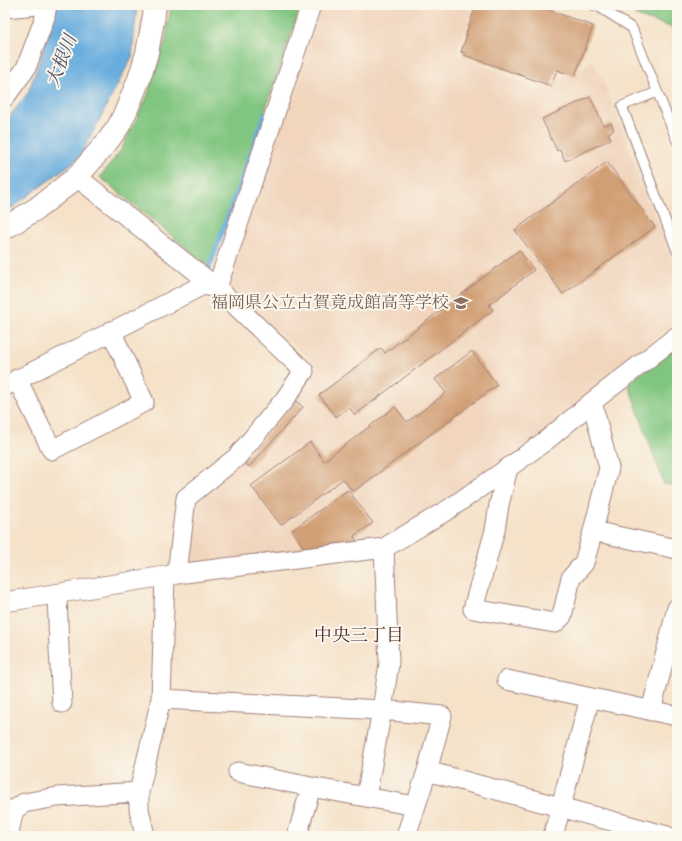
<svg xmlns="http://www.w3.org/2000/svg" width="682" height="841" font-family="'IM FELL DW Pica','Noto Serif JP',serif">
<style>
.built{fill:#f1d5bd}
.green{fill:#81c680;stroke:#667256}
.water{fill:#69adde;stroke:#5a6684}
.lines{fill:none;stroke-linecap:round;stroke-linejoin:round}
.stream{stroke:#69adde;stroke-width:5}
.building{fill:#d19f74}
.service-casing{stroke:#a0807a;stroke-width:11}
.minor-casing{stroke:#a0807a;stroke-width:21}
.secondary-casing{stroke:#a0807a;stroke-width:24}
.service{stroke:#fff;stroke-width:9}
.minor{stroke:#fff;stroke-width:19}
.secondary{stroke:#fff;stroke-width:22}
.labels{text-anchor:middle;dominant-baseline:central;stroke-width:4;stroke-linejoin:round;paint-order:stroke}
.education-label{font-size:17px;fill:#785e54;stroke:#fbf7ec;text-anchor:end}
.water-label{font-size:18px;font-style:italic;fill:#55516a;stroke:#fbf7ec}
.neighbourhood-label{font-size:18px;fill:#4a1f2b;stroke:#fbf7ec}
</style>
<rect width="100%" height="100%" fill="#fbf7ec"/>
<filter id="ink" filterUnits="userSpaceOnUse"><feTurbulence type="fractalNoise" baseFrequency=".025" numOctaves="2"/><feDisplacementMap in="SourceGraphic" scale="8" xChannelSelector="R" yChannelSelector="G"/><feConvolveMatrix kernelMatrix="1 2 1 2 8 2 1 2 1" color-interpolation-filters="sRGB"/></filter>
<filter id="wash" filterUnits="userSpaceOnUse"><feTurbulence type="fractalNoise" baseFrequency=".012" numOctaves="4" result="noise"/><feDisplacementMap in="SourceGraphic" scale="16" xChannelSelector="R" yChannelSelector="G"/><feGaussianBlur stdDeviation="0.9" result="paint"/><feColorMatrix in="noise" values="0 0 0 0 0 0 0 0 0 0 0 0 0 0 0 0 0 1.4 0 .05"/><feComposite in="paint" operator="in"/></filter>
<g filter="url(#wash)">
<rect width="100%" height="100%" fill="#f5e2c9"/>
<path class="built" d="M322 5H457L472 11 457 53 540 91 593 60 604 83 677 272V320L508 463 374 543 179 568 190 504 241 461 317 365 225 286Z"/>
<path class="green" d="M171 5H301L211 268 100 177 121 150 147 97 166 38Z
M630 5H677V29L636 16Z
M677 347V478L673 485 664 484 628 383Z"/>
<path class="water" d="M56 5H137L132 57 80 157 5 213V122L28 93 49 34Z"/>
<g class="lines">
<path class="stream" d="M208 271 265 114"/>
</g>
<g id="blocks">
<path class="building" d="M476 5H535L593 26 575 76 557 70 551 86 464 55 465 53 461 52 467 35 466 34Z
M590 97 604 126 611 123 614 130 608 133 611 139 565 161 560 149 557 151 542 119Z
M607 162 655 227 563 294 515 230Z
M519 250 534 270 489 305 493 310 355 415 349 407 336 417 319 395 381 348 385 353Z
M472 351 497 385 353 492 343 479 281 525 251 486 310 442 324 461 395 407 407 422 446 393 435 379Z
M296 401 303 407 249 467 242 461Z
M348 490 373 523 354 536 357 542 304 548 292 530Z"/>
</g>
</g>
<g filter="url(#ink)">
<use href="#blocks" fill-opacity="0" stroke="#a0807a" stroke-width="1"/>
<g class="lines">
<g class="service-casing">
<path id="service" d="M593 5 599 7 632 28 677 141
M657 92 622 106 677 251"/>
</g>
<g class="minor-casing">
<path id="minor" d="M5 8 37 5
M5 97 26 68 45 17 47 5
M77 177 217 288 304 371 285 399 237 457 186 498 177 574
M217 288 311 5
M17 379 52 450 144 402 111 331
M5 386 203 285 217 288
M508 468 499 505 495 530 473 609 555 623 562 616 571 578 584 563 593 531 609 468 592 402
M593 531 677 549
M57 594 59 649 62 703
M5 602 177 574 384 548 449 509 508 468 548 439 592 402 677 336
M507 680 677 716
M161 699 382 710 442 716 427 771 406 836
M651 711 677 608
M427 771 667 836
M238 772 311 787
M366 797 382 710 389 663 384 548
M5 810H14L24 803 57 797 139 792
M8 836 14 810
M145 836 139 809V792L161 699 165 577
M297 836 311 787 415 806
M553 836 590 698"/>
</g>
<g class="secondary-casing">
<path id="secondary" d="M5 228 36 209 77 177 107 142 118 127 126 111 139 79 147 53 154 15 155 5"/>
</g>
<use href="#service" class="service"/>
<use href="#minor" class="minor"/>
<use href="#secondary" class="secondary"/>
</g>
</g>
<defs>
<g id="school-bare" transform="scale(1.2)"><path d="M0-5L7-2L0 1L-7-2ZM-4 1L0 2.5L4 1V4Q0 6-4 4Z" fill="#8d6e63" stroke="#fbf7ec" stroke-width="2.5" paint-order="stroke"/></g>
</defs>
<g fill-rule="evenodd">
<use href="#school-bare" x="461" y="303"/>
</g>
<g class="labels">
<g class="education-label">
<text x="449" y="303">福岡県公立古賀竟成館高等学校</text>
</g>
<g class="water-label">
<text transform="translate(62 61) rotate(-69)">大根川</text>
</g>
<g class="neighbourhood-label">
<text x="359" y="636">中央三丁目</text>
</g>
</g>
<rect width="682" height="841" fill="none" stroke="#fbf7ec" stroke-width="20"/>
</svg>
